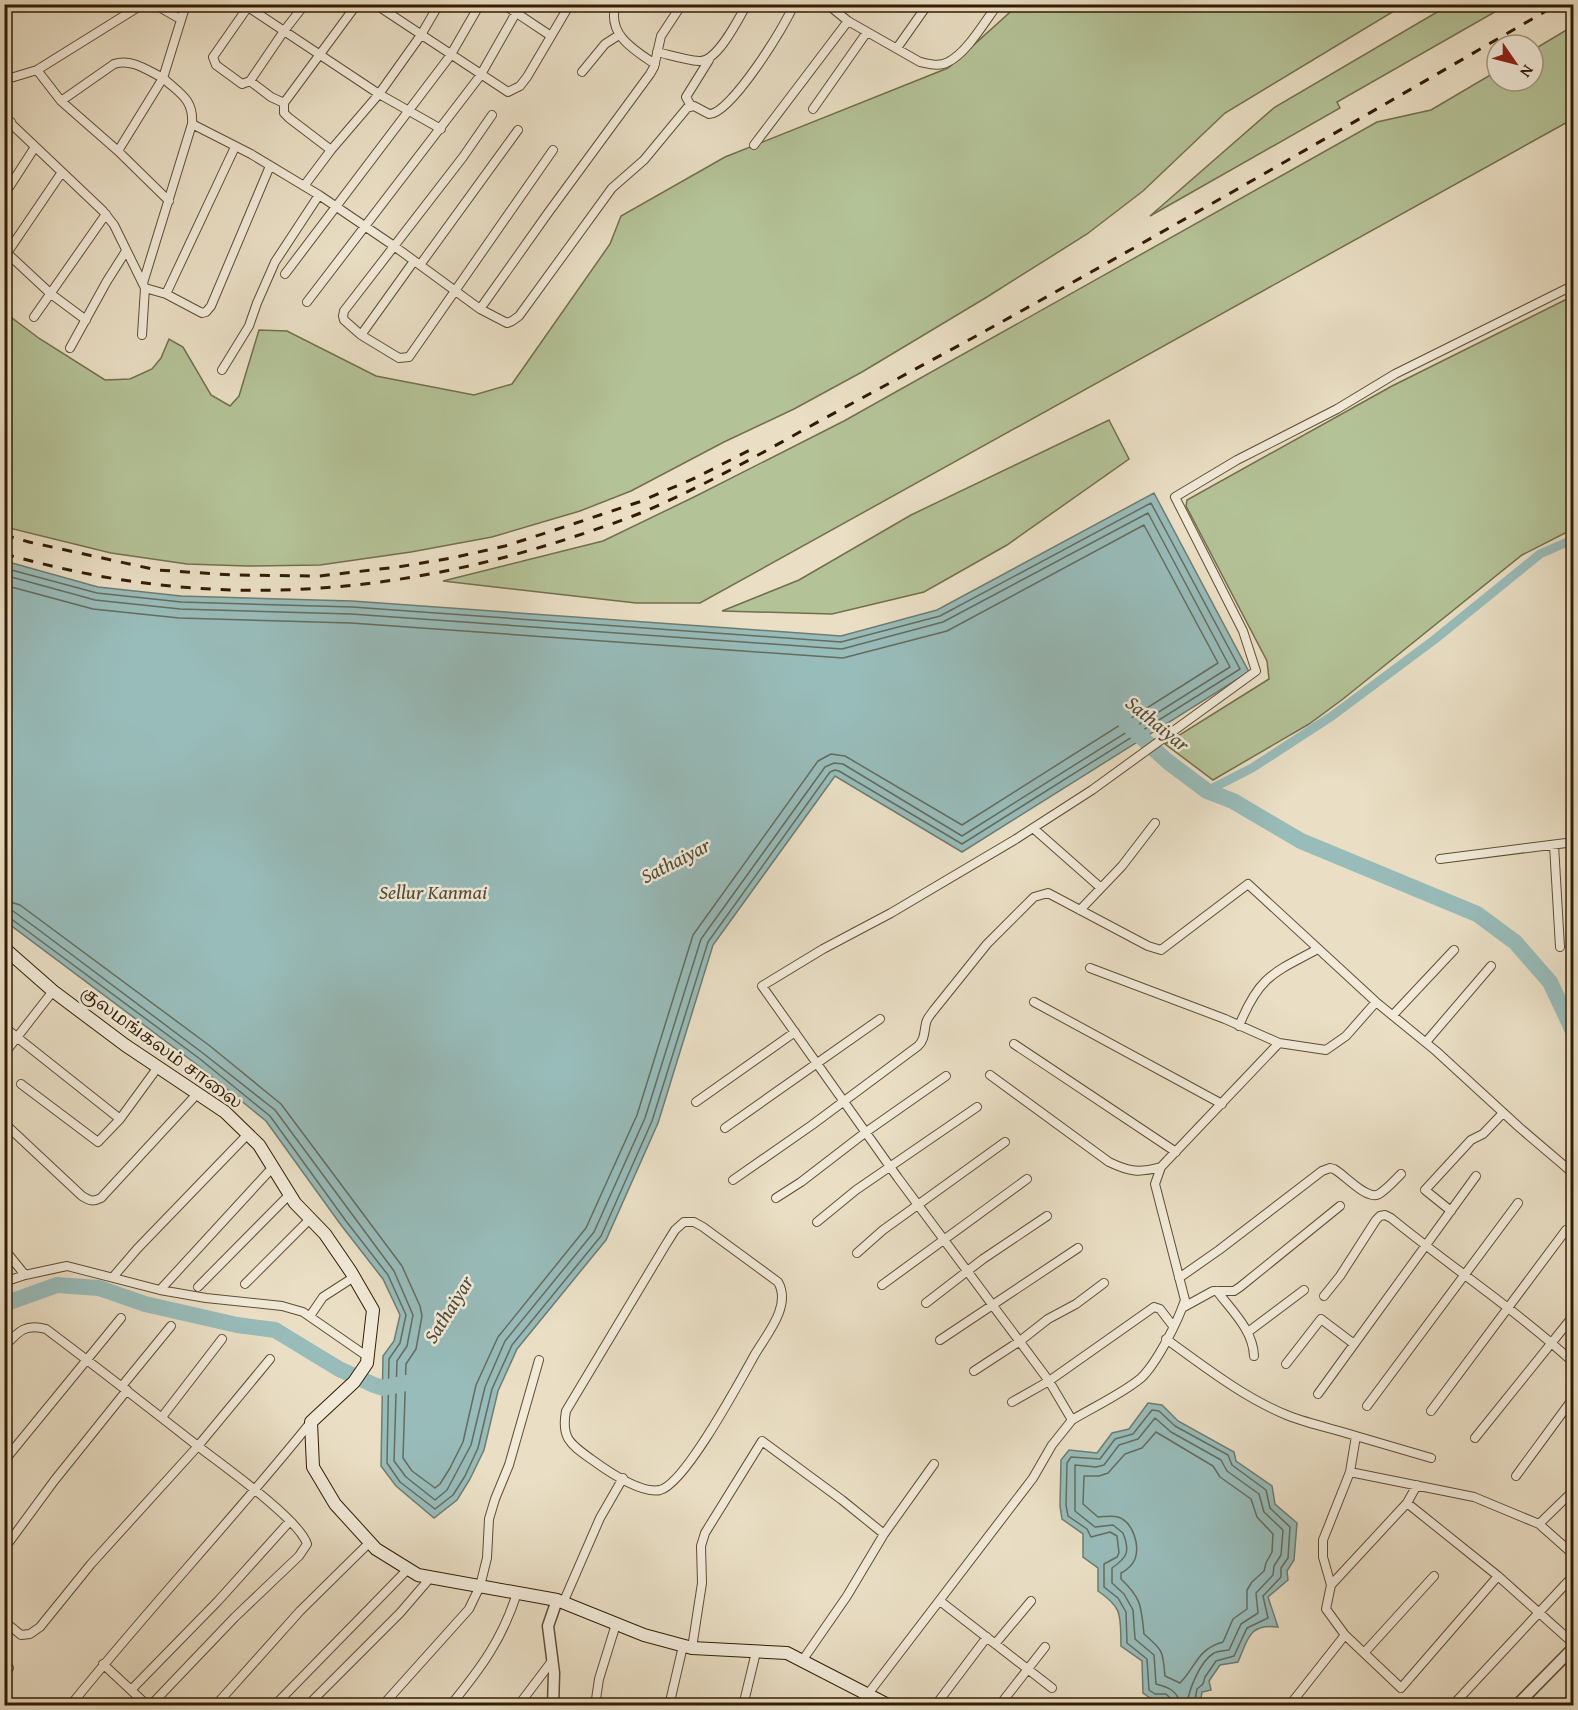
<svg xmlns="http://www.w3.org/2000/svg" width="1578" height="1710" font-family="'Gentium Book Plus','Noto Serif Tamil',serif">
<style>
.green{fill:#b4c297;stroke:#736f4c;stroke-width:1.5}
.water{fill:#98bcba;stroke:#6f7c70;stroke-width:1.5}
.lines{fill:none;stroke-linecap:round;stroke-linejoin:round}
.shore{stroke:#656c5d;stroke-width:1.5}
.canal{stroke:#98bcba;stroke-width:9}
.river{stroke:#98bcba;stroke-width:16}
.minor-casing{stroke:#604d31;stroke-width:10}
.tertiary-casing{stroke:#604d31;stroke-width:13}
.secondary-casing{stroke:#321c00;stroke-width:14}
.minor{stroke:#f1ead9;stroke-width:8}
.tertiary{stroke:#f1ead9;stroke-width:10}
.secondary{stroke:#f1ead9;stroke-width:12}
.rail{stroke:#321c00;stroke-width:3;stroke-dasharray:10 10;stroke-linecap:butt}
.labels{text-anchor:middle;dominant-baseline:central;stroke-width:5;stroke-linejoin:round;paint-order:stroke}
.street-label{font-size:18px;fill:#321c00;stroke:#f1ead9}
.water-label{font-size:20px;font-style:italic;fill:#514c38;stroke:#f1ead9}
</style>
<rect width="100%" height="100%" fill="#eadfc5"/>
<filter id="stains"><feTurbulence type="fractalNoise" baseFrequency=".00333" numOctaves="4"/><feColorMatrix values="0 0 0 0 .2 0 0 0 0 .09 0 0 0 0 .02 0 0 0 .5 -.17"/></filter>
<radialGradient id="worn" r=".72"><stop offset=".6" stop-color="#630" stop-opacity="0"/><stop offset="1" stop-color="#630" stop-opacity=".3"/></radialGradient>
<path class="green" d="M1018 5H1404L1225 113 1143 191 1087 234 987 297 862 372 794 409 724 442 631 491 580 511 492 537 411 552 320 565 247 566 187 564 111 553 5 527 4 312 40 339 105 380 130 379 152 369 161 358 169 339 183 347 211 395 230 406 239 396 259 330 287 331 376 376 474 395 512 384 610 244 621 216 725 157 948 68Z
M1449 5H1507L1337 102 1340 108 1150 216 1275 107Z
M1573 26V119L700 603H636L443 581 603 541 694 497 844 421 1377 122 1431 110 1497 71V81H1533V50Z
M1573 296V529L1522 555 1343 699 1309 724 1213 780 1165 744 1269 679 1267 661 1186 506 1187 500 1392 386Z
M1109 420 1129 459 1007 545 924 592 832 614 722 611 799 580 911 515Z"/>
<path class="water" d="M1154 493 1249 672 962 852 835 776 713 945 658 1123 606 1240 517 1349 498 1391 484 1450 470 1479 457 1500 434 1518 396 1486 381 1466 383 1356 394 1341 400 1315 383 1279 341 1225 266 1121 196 1064 5 921V561L98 587 181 596 352 601 841 636 937 610Z
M1148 1403 1162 1405 1178 1421 1234 1452 1236 1461 1272 1486 1275 1504 1297 1523 1294 1560 1287 1571 1288 1580 1268 1597 1278 1627C1249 1623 1248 1639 1238 1662L1220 1665 1209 1681 1211 1690 1202 1692 1200 1705H1169L1162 1699 1153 1700 1143 1693 1142 1661 1121 1646C1120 1616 1124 1609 1098 1591V1568L1083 1557V1534L1062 1519 1060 1506 1061 1460 1069 1450 1097 1453 1112 1433 1129 1429Z"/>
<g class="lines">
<path class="shore" d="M4 568 97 593 181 602 352 607 841 642 940 616 1151 503 1240 669 962 844 839 771 835 770 830 772 708 942 652 1121 601 1236 512 1345 492 1389 478 1448 465 1476 453 1495 435 1509 400 1482 387 1463 389 1359 400 1343 406 1315 388 1275 346 1221 270 1116 200 1059 10 918 4 917
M4 575 95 600 180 609 351 614 842 649 943 622 1148 513 1230 667 962 836 843 764 834 763 825 767 701 939 645 1118 594 1232 505 1341 485 1387 471 1445 447 1490 435 1500 406 1477 394 1461 397 1361 407 1346 413 1315 394 1271 275 1110 204 1054 35 927 13 911 4 909
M4 585 93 609 179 618 351 623 843 658 947 631 1144 525 1218 663 962 825 845 756 831 754 818 761 693 935 637 1115 586 1228 498 1337 476 1385 463 1442 450 1468 440 1484 435 1488 412 1471 403 1458 406 1364 416 1349 422 1316 420 1306 402 1266 281 1104 210 1046 20 905 4 900
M1156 1432 1213 1466 1220 1477 1251 1499 1257 1517 1273 1534 1272 1552 1266 1563 1264 1571 1252 1582 1247 1590V1609L1233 1619 1223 1642C1197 1649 1196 1667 1180 1683L1165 1676C1163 1651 1163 1650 1144 1634 1141 1606 1142 1599 1121 1579V1573C1127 1570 1132 1566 1135 1559 1140 1545 1133 1522 1118 1517 1111 1515 1105 1517 1098 1517L1083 1504 1084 1476H1099L1108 1473 1125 1454 1142 1448Z
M1172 1706V1700L1166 1694H1155L1149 1690 1147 1659 1127 1643 1126 1612 1118 1598 1104 1587V1564L1117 1557 1119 1553 1117 1536 1110 1532 1091 1537 1087 1529 1068 1516 1066 1505 1067 1463 1071 1457 1100 1459 1115 1439 1133 1434 1152 1410 1159 1411 1175 1426 1228 1455 1232 1465 1266 1490 1270 1508 1290 1527 1288 1558 1281 1568V1577L1263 1596 1268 1618 1247 1628 1234 1656 1216 1661 1205 1677 1203 1684 1197 1689 1194 1706
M1180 1706C1179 1691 1168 1687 1156 1684L1154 1655 1135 1639 1133 1610 1124 1594 1112 1583V1568C1128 1557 1130 1551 1123 1533L1113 1525 1095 1527 1075 1511V1465L1096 1467 1104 1465 1119 1445 1138 1439 1155 1418 1171 1432 1221 1460 1227 1471 1259 1494 1264 1512 1283 1530 1281 1555 1274 1566 1273 1575 1256 1593 1258 1613 1241 1624 1229 1650C1224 1651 1218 1651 1214 1653 1200 1661 1188 1691 1187 1706"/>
<path class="canal" d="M1207 791 1252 768 1332 716 1434 640 1540 554 1574 539"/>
<path class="river" d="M1126 723 1167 761 1207 791 1233 801 1301 841 1477 914 1515 942 1550 982 1574 1033
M4 1304 57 1285 99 1288 145 1304 237 1325 275 1330 339 1369 374 1385 383 1388 406 1383"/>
<g class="minor-casing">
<path id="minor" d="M154 4 180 19
M250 4 213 57 216 65 242 84 250 81 284 31 305 4
M375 4 508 92 520 86 527 77 570 4
M503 4 551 36
M616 4C606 34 634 50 655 64
M827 4 848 21 920 62C930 64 939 67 948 62 967 53 985 21 998 4
M248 7 379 94 441 129
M897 48 928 4
M657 52C670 55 686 60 699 61 717 63 739 18 747 4
M37 70 61 101 114 64C131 58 147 70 163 78L118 151
M582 72 605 44 619 35
M4 80 37 70 143 4
M250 81 271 97 284 103
M61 101 118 151 169 201
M691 106 686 97 709 60
M813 109 867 32
M4 117 103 211 114 225 145 288 142 335
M192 124 251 154 319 195 394 246 480 309 507 323 512 321 519 316 612 188 644 160 687 108 694 106 709 114C730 115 786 25 794 4
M4 132 11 122
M754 145 848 21
M331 150 379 94 421 35 439 4
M62 172 7 253 51 294 86 320
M304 186 331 150 289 118 284 113V103L357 4
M4 195 35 147
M414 261 361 335 399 358 409 357 553 150
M420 265 518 130
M285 274 450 56 480 4
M143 283 192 124C194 99 179 93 163 78L186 4
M145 288 166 294 202 313 206 312 211 306 270 166
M166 294 235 147
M307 302 480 76 521 4
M480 309 548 213 650 74 654 67 661 36 682 4
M34 317 106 214
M361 335 344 320 343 316 344 311 463 157 492 115
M70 348 107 281 126 251
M222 370 249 326 257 303 275 262 319 195
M1033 828 1101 888
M1554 845 1560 947
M1440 859 1574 842
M1080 910 1122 866 1155 823
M1090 968 1225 1019 1279 1043
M1034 1002 1222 1104
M1393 1015 1454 950
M1239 1026C1259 976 1273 973 1318 949
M4 1027 120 1119
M1426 1042 1491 966
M1014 1044 1176 1152
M4 1054 53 991
M990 1075 1109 1162C1130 1172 1139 1173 1161 1167
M21 1084 98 1142 120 1119 158 1067
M696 1102 795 1032
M4 1123 82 1196C90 1201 93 1202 101 1198L197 1094
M725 1128 880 1019
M733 1180 812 1125 918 1046C925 1039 924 1032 926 1023 927 1018 931 1014 934 1010L987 944 1034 897 1048 893 1148 946 1161 950 1248 884 1376 1002 1436 1051 1520 1128 1574 1174
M776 1198 801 1182 866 1132 946 1076
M1451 1211 1425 1190 1471 1140 1483 1134 1503 1113
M684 1222H694L703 1227 778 1282C792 1306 766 1335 754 1356 740 1381 685 1484 660 1490 640 1494 606 1470 591 1459 570 1444 561 1438 566 1411L665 1246 675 1230Z
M817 1222 856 1190 977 1107
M4 1249 25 1275
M857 1253 883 1230 1005 1142
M113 1277 137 1249 248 1134
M1179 1278 1219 1250 1322 1171 1330 1168 1334 1169C1345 1175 1367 1201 1379 1194 1387 1189 1394 1181 1401 1174
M4 1282 25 1275 67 1266 160 1290 273 1167
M245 1284 310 1219
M882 1285 1027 1179
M198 1287 290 1194
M160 1290 206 1298 282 1306 303 1312 368 1357
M1217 1291C1232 1311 1253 1330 1254 1356
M1324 1296 1340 1276 1376 1220 1380 1216 1385 1215 1391 1218C1451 1267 1516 1310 1574 1363
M926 1303 983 1259 1047 1216
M1182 1308 1213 1291H1234L1240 1287 1340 1206
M310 1316 323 1297 354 1277
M1173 1326 1160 1309 1154 1307 1049 1381 898 1178 762 986 823 949 891 913 1016 839 1092 790 1256 671 1243 631 1175 497 1237 460 1337 409 1395 374 1574 285
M1248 1332 1304 1290
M1166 1339C1205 1367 1244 1398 1289 1416 1310 1424 1334 1429 1356 1436L1350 1472 1474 1497 1539 1524 1574 1490
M940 1340 1078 1248
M4 1347C18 1332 25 1323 46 1329 98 1368 148 1407 199 1447 221 1464 300 1520 307 1544L299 1556 235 1617 150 1706
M1286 1364 1321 1319 1354 1344
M974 1371 1020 1341 1048 1319 1076 1304 1104 1283
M122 1386 171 1326
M1318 1394 1476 1176
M1367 1406 1518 1203
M1431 1411 1566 1230
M162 1417 222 1339
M1072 1420C1092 1408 1125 1392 1141 1378 1157 1363 1178 1321 1185 1300L1155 1184 1161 1167 1279 1043 1326 1050 1346 1036 1376 1002
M1356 1436 1431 1458
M1475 1438 1574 1315
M4 1461 121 1318
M1516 1476 1574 1397
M1417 1485 1407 1503 1498 1576 1574 1644
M1539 1524 1574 1555
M884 1534 934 1464
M4 1549 54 1481 127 1390
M1331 1585 1323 1557V1540L1350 1472
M940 1601 1052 1688
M563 1603 600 1518 623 1478
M4 1621 21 1635 30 1634 40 1627 91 1564 198 1446 270 1359
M1345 1635 1401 1688 1498 1576
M995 1644 1031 1601
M692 1648 702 1583 701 1546 705 1533 762 1441 842 1500 884 1534 847 1596 802 1661
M1364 1653 1434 1576
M103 1664 148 1706
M4 1673 9 1668
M131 1690 218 1601 290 1521
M868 1694 1033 1478 1052 1445 1072 1420 1049 1381 1012 1402
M70 1706C148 1609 233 1519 311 1422
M215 1706 300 1611 370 1542
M274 1706 408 1569
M307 1706 400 1613 431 1577
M382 1706 469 1609 480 1586 487 1558 489 1519 495 1499 509 1465 539 1360
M450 1706C481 1668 502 1640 517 1593
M518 1706 552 1661
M595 1706 599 1679 616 1624
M669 1706 683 1646
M743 1706 756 1652
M935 1706 987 1637
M999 1706 1045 1647
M1289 1706 1345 1635 1326 1609 1331 1585 1407 1503
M1452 1706 1574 1575"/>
</g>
<g class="tertiary-casing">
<path id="tertiary" d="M553 1706 554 1673 548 1626 557 1600
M1516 1706 1574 1647"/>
</g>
<g class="secondary-casing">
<path id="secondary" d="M4 948 53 991 125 1045 225 1112 259 1145 295 1203 325 1234 351 1272 373 1310 367 1363 354 1382 311 1422 313 1467 335 1504 376 1549 418 1575 557 1600 644 1635 692 1648 787 1653 890 1706"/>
</g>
<use href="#minor" class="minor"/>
<use href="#tertiary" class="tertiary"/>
<use href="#secondary" class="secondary"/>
<path class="rail" d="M4 535 29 542 157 570 233 575 319 576 398 567 452 558 505 546 558 529 639 502 695 478 750 450
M4 554C46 565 87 575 130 581 279 603 424 585 567 539 594 530 622 521 648 510 703 486 755 457 807 428 867 395 927 363 987 330 1179 224 1368 114 1558 4"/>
</g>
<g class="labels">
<g class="street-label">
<text transform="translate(162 1047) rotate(36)">குலமங்கலம் சாலை</text>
</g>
<g class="water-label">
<text transform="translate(1158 723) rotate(39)">Sathaiyar</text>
<text transform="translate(675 860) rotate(-27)">Sathaiyar</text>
<text x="433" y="891">Sellur Kanmai</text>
<text transform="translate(448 1309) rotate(-58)">Sathaiyar</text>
</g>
</g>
<rect width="1578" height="1710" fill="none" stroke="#eadfc5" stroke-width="24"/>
<rect x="6" y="6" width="1566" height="1698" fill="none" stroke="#321c00" stroke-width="3"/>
<rect x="12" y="12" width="1554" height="1686" fill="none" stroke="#321c00" stroke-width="1.5"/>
<g transform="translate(1515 63) rotate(125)"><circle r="28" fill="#f1ead9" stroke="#a59882" stroke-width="1.5"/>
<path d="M0-4.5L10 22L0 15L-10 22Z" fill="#8f2418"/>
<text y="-9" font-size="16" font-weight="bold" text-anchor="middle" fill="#321c00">N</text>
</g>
<rect width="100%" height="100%" filter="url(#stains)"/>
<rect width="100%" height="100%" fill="url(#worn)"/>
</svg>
